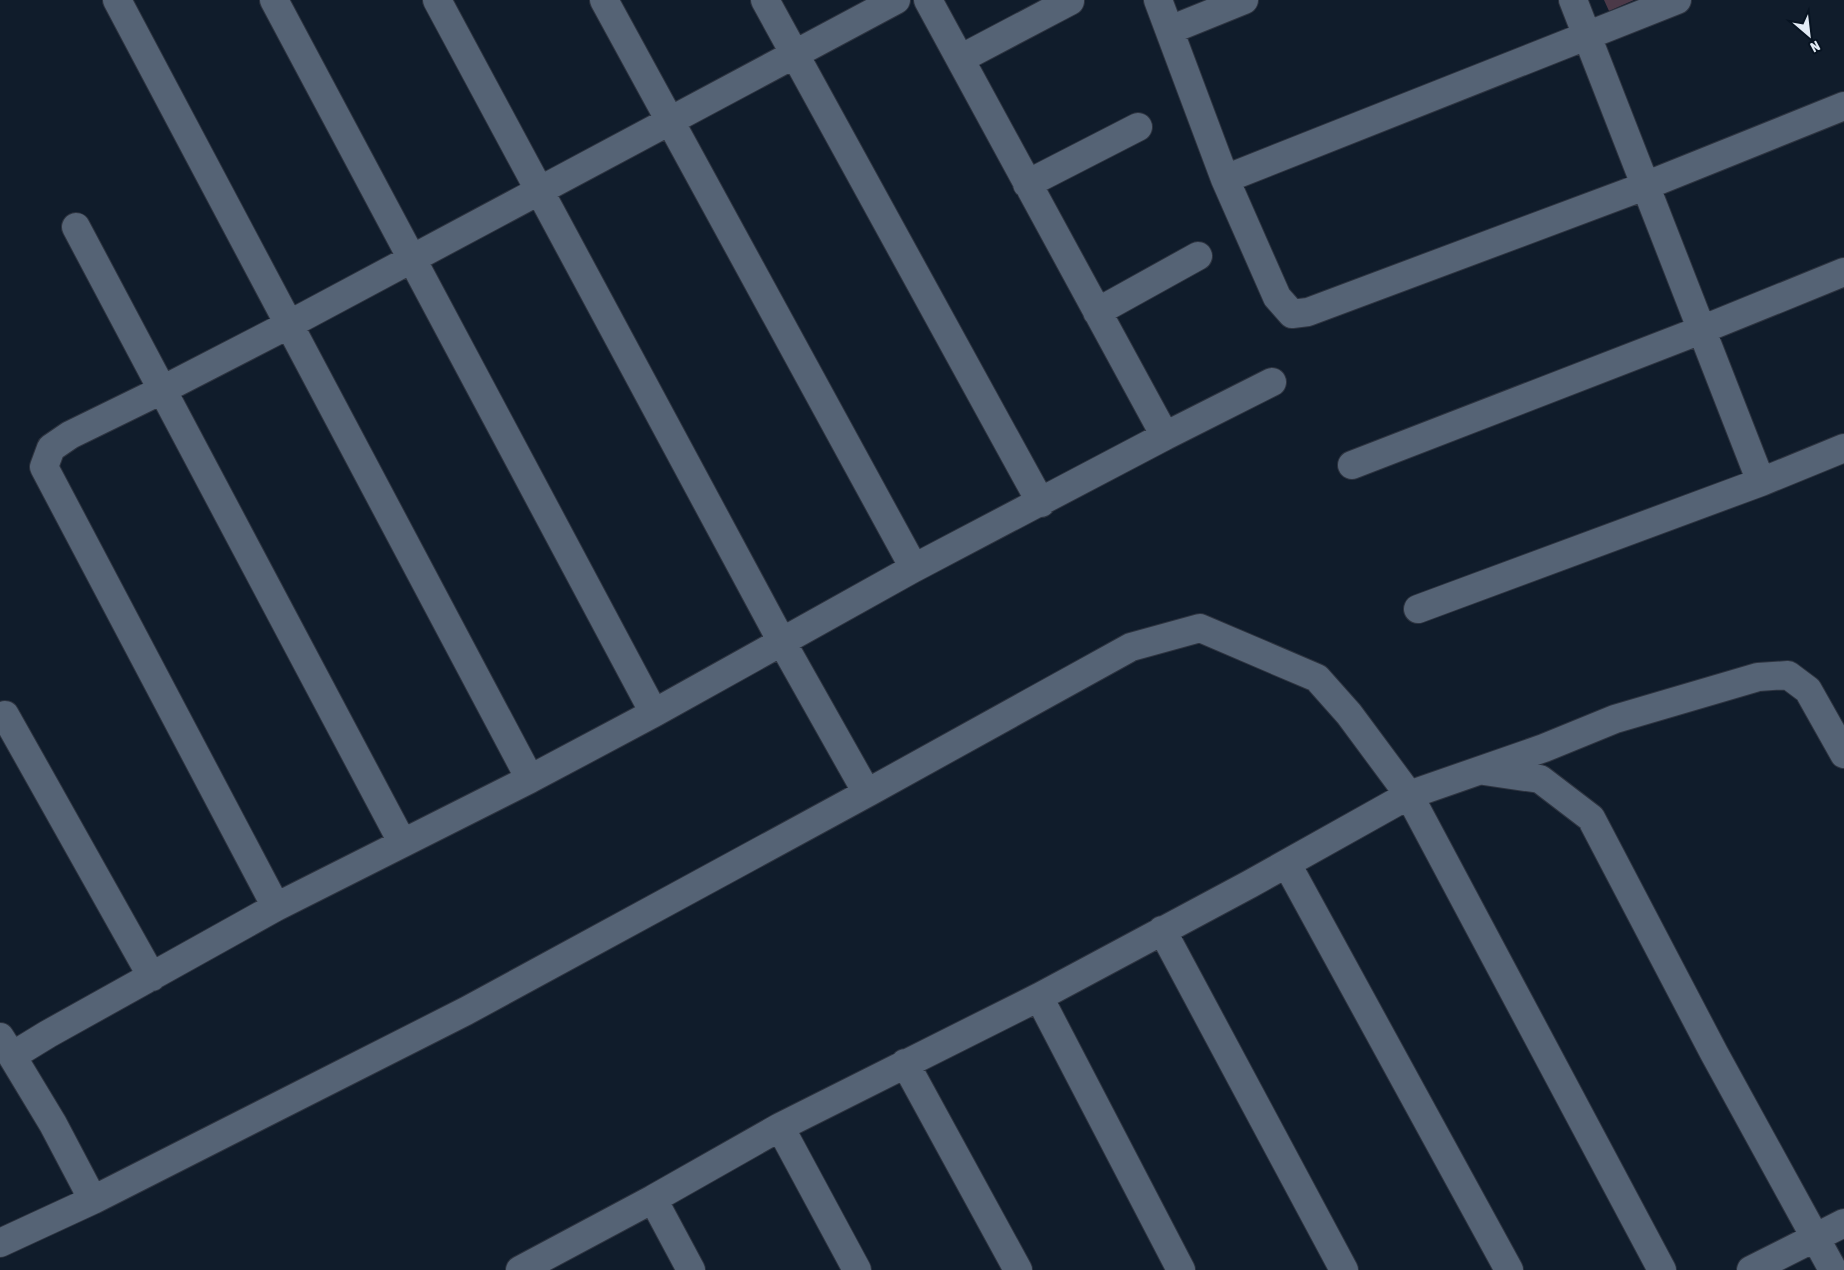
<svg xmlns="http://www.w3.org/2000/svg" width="1844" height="1270" font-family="'Asap Condensed',sans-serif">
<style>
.building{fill:#4b3948}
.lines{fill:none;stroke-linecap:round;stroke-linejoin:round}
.minor-casing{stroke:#2e3440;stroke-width:30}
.minor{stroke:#556375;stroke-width:28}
</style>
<rect width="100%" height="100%" fill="#101c2b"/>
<path class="building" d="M1604 0H1634L1609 11Z"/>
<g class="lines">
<g class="minor-casing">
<path id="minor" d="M117 0 530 779
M274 0 654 713
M604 0 914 568
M765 0 1041 503
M1158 0 1225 179 1277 297 1292 314 1308 312 1645 186 1844 106
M1573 0 1761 482
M1170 30 1244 0
M960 59 1070 1
M1225 179 1677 0
M1027 184 1138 127
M76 227 402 842
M1097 312 1198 256
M1165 436 1272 382
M1352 465 1701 330 1844 272
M1418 609 1761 482 1844 448
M5 715 152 977
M1484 771 1540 779 1591 818 1714 1053 1833 1270
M867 793 1131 647 1200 628 1317 678 1349 714 1409 795 1662 1270
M1287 864 1509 1270
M276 907 44 467 51 448 70 435 162 390 288 325 896 0
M1162 930 1344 1270
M1039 997 1181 1270
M0 1037 12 1056
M905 1063 1018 1270
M780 1127 857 1270
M653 1199 691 1270
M93 1200 53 1124 12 1056 48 1034 276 907 530 779 654 713 914 568 1165 436 928 0
M0 1243 93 1200 466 1011 867 793 782 642 437 0
M520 1270 653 1199 780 1127 1039 997 1250 884 1409 795 1544 748 1615 719 1758 677 1788 675 1808 690 1844 754
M1751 1270 1844 1223"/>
</g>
<use href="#minor" class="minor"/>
</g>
<g transform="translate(1809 35) rotate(152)" stroke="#071321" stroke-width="4" paint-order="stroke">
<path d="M0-4L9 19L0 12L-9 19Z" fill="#e2ebf5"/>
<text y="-8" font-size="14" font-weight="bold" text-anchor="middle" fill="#e2ebf5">N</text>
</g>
</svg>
